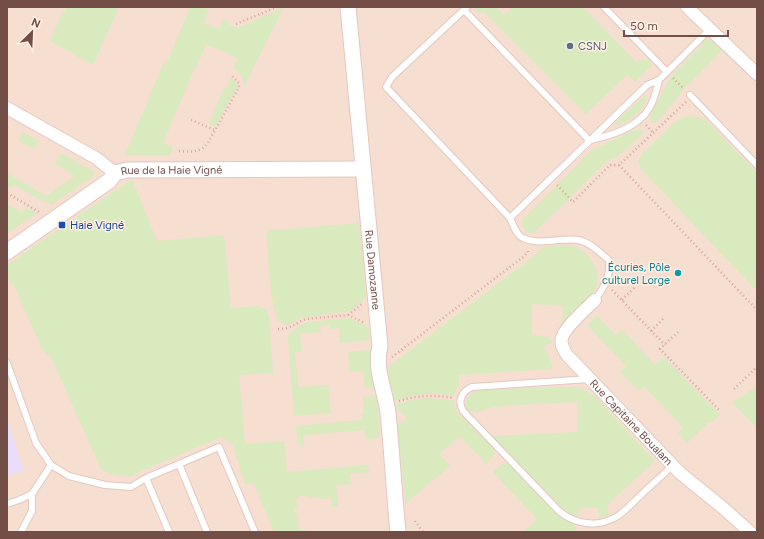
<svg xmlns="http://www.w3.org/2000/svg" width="764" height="539" font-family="Figtree,sans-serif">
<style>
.residential{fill:#f6ded1}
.education{fill:#e9ddf8}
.green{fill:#d9eabe}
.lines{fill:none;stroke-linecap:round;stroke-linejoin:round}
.service-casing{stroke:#e2c8bf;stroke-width:8}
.minor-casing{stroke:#e2c8bf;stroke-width:14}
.tertiary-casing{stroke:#e2c8bf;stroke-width:17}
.path{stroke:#d7a59a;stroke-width:2.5;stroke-dasharray:1 3;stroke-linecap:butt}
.service{stroke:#fff;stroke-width:6}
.minor{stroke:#fff;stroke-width:12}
.tertiary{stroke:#fff;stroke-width:15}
.service-dot{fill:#5c6f8a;stroke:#fff0e6;stroke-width:1.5}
.transit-dot{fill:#1a4fb4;stroke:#fff0e6;stroke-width:1.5}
.culture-dot{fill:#0f9aa8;stroke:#fff0e6;stroke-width:1.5}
.labels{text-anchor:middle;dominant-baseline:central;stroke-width:3;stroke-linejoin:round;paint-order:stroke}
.service-label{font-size:11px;fill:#4e5e75;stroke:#fff0e6;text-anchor:start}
.street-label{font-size:11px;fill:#734e47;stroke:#fff0e6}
.transit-label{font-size:11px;fill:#164399;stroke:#fff0e6;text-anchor:start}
.culture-label{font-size:11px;fill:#0d838f;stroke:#fff0e6;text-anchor:end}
</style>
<rect width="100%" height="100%" fill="#fcebe0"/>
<path class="residential" d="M7 7H757V532H7Z"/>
<path class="education" d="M7 420 24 470 7 477Z"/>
<path class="green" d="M67 7H119L93 65 50 41 61 16Z
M190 7H201L209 10 204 23 219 29 223 21 227 19 230 25 238 28 280 9 281 7H284L244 86C244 77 242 73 233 69L238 58 206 44 197 67H195L163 143 173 147 170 155H125L164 62 167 63Z
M478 7H496L504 15 513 7H583L636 62 648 59 652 65 635 82 627 75 586 114 484 12 477 13 475 11Z
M704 40H711L722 51 684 89 658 121 654 123 651 122 650 118 651 114 671 76 703 44 702 43Z
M231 78 237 83V87L215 127 209 124 224 88 226 89Z
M645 95C649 109 630 120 619 125L614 124Z
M687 116 698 117 706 120 757 173V291L641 169 638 162 641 155 677 120Z
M637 129 640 130 643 132 641 136 617 157 606 162 533 234 527 232 522 226 523 219 592 150Z
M23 132 39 141 34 149 18 141Z
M61 153 92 170 94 173V176L51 205 14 185 7 190V174H9L46 196 75 176 55 164Z
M132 179 157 241 224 235 231 308 258 306 267 310 269 317 273 373 239 375 245 444 284 441 287 472 368 465 369 472 350 474 351 484 336 486 338 506 332 507 331 498 320 499 319 497 308 498 305 495 299 496 296 499 297 506 294 511 297 514 299 530H307L309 532H274L254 484H245L232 443 221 437 130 476C120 477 110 474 101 469L51 357 43 351 13 284 11 285 7 275V265Z
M7 204 21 212 28 208 37 213 7 234Z
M359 223 366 298 350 311 300 318 289 325C285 325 281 323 278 319 270 308 268 248 266 231Z
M553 245C558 245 564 245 569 245 589 249 603 271 595 290 592 297 569 317 562 324L563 306 532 304V335C539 336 550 335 553 342L544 346 553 366 552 369 459 375V384L454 396C433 392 413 394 393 401L388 367 526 262 544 247Z
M597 315 616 335 622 329 655 365 664 357 720 415 711 423 709 422 687 443 678 433 683 428 645 387 639 391 620 372 626 366 587 325Z
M350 318 369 327 370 340 340 343 339 328 330 329V325L320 326 321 332 300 334 302 352H295L298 387 328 385 331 413 294 416 288 337 289 334 297 327 307 322Z
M371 350 375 387 365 388 363 371 350 372 348 352Z
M571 387 584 389 596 397 655 461 607 505 609 515 600 518 597 508 581 507 577 517 563 509 493 436 578 432 577 402C549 403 521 405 494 407 488 408 482 412 476 412 458 411 464 393 481 390Z
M757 387V428L732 402Z
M376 396 380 438 366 439 365 430 303 435 304 446 298 444 296 426 362 420 361 414H364L363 397Z
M425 398 454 400V406L457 412 493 448C498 455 491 459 486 464L460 436 440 454 450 466 406 503 397 425 407 419 394 405 412 400Z
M504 463 510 464 552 509 574 525 578 532H523L537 519 493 472Z"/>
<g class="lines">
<g class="service-casing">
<path id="service" d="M467 7 392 77 386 87 510 218C513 224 516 235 523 238 540 246 561 237 578 240 590 242 600 253 609 260 610 280 605 285 595 300
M604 7 667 72
M464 10 589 140
M690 95 757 165
M591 140C612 135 638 128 650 107 654 99 657 89 659 80
M510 218 647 85 659 80 710 29
M7 363 36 443 51 465 69 476 105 485 131 487 146 478 179 464 207 532
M590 379 472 387C462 391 457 401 463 411L559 511C574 524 597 528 616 517 625 512 633 502 641 495 651 485 662 476 672 466
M179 464 219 447 255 532
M146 478 169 532
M7 504 19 500 32 494 51 465
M21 532 32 511V494"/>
</g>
<g class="minor-casing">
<g id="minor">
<path d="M687 7 757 74"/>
<path d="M7 108 96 158 115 173"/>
<path id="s1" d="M595 300C587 308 564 328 562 338 560 344 564 350 567 355L680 473 722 507 750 532"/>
</g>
</g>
<g class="tertiary-casing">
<g id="tertiary">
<path id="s2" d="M348 7 380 346C374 368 385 390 388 413 392 452 394 492 398 532"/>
<path id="s3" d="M7 252 109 181 115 173 127 170 363 169"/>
</g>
</g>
<path class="path" d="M236 24 277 7
M673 78 684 89
M686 102 619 165 757 310
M191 120 215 130
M646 125 653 133
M179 151C190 152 200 153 208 143L239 87V83L232 76
M557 185 573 202 610 165H619
M7 193 39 212
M612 290 665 345
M622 300 635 287
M348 315 362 304
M278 329C293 329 294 323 306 319L348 315 365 323
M651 331 664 318
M678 332 660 349 720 411
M392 357 523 257 528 252V249
M734 389 757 367
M399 401C416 395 435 395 453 398
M415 521 423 532"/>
<use href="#service" class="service"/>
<use href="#minor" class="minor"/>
<use href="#tertiary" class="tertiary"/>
</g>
<circle class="service-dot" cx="570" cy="46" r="4"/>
<rect class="transit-dot" x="58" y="221" width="8" height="8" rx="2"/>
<circle class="culture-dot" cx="678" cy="273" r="4"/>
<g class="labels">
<g class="service-label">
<text x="578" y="46">CSNJ</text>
</g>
<g class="street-label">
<text stroke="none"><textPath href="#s3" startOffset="191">Rue de la Haie Vigné</textPath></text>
<text stroke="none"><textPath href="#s2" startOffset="264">Rue Damozanne</textPath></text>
<text stroke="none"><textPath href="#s1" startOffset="162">Rue Capitaine Boualam</textPath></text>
</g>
<g class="transit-label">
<text x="70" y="225">Haie Vigné</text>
</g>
<g class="culture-label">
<text x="670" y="267">Écuries, Pôle<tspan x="670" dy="13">culturel Lorge</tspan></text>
</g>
</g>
<rect width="764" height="539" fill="none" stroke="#734e47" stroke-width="16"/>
<g transform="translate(32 32) rotate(24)" stroke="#fff0e6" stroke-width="3" paint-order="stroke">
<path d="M0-3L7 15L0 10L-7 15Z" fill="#734e47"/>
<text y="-6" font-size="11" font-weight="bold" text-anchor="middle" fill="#734e47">N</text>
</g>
<path d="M624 30v6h104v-6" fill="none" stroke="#734e47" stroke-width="2"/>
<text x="630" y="30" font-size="12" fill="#734e47" stroke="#fff0e6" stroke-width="3" paint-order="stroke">50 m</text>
</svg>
